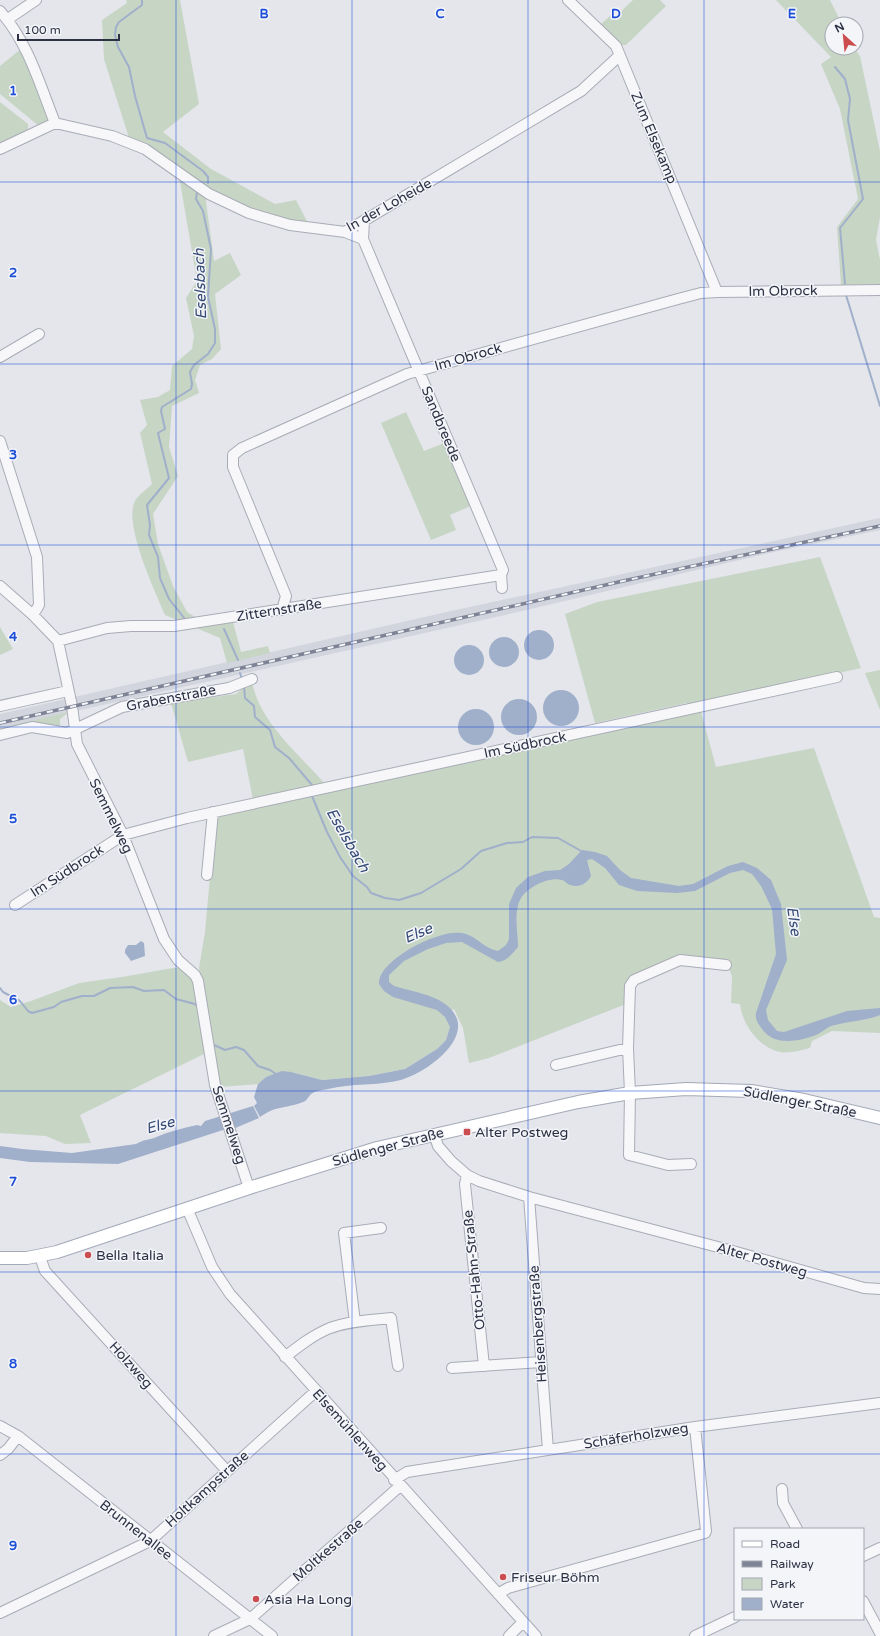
<svg xmlns="http://www.w3.org/2000/svg" width="880" height="1636" font-family="'Varela Round',sans-serif">
<style>
.built{fill:#d2d5dd}
.green{fill:#c7d5c5}
.water{fill:#a0afca}
.lines{fill:none;stroke-linecap:round;stroke-linejoin:round}
.stream{stroke:#a0afca;stroke-width:2}
.minor-casing{stroke:#a9acb6;stroke-width:12}
.major-casing{stroke:#a3a9b7;stroke-width:14}
.minor{stroke:#f7f7fa;stroke-width:10}
.major{stroke:#fff;stroke-width:12}
.rail-casing{stroke:#7e8395;stroke-width:3.5}
.rail{stroke:#f4f5f9;stroke-width:2;stroke-dasharray:6;stroke-linecap:butt}
.grid{fill:none;stroke:#1d4ed8;stroke-width:1;stroke-opacity:0.55}
.poi-dot{fill:#cc4d50;stroke:#f4f5f9;stroke-width:1.5}
.labels{text-anchor:middle;dominant-baseline:central;stroke-width:3;stroke-linejoin:round;paint-order:stroke}
.street-label{font-size:14px;fill:#2c3144;stroke:#f4f5f9}
.poi-label{font-size:14px;fill:#2c3144;stroke:#f4f5f9;text-anchor:start}
.water-label{font-size:15px;font-style:italic;fill:#364b77;stroke:#f4f5f9}
.grid-label{font-size:13px;text-anchor:middle;font-weight:bold;fill:#1d4ed8;stroke:#f4f5f9;stroke-width:3;stroke-linejoin:round;paint-order:stroke}
</style>
<rect width="100%" height="100%" fill="#e4e6ec"/>
<path class="built" d="M880 518V530L774 552 505 615 0 728V714L442 613Z"/>
<path class="green" d="M126 0H180L199 104 163 132 211 169 275 204 296 200 309 225 291 222 250 209 204 187 129 138 104 59 102 20 127 3Z
M633 0H660L666 6 626 45H621L600 25 612 14 615 17Z
M776 0H830L842 24H832V48H854L860 56 880 151V217L876 240 880 260V284L841 285 837 227 858 199 840 109 821 64 831 57Z
M22 48 52 120 39 126 0 94V66Z
M0 102 28 124V131L0 145Z
M179 176 205 194 214 261 230 253 241 275 215 294 221 349 212 359 200 365 195 380 199 393 172 406 169 447 178 476 153 514 158 544 173 586 187 612 195 617 233 622 241 652 268 646 270 653 227 663 220 638 165 615C155 591 123 524 135 501 138 495 147 489 152 484L140 433 147 425 140 400 158 397 170 390 172 366 192 349 194 336 186 298 197 281Z
M406 412 424 451 447 442 473 505 450 515 456 530 431 540 381 423Z
M820 557 861 668 699 704 716 767 814 748 874 917 880 918V1033L832 1031 812 1041 810 1048C800 1050 790 1054 780 1052 759 1048 742 1024 740 1004L731 1003 732 976 725 961 680 956 627 980 626 1004 489 1058 469 1063 463 1028 454 1009 452 1010 450 1027 446 1040 437 1049 405 1069 369 1076 322 1080 291 1072 266 1077 258 1084 220 1087 199 968 205 932 215 821 221 813 690 711 687 703 595 723 565 614 597 602Z
M0 627 13 649 0 655Z
M880 670V710L865 673Z
M252 682C260 723 299 754 325 784L253 800 243 749 188 762 171 703 236 694 243 688Z
M69 712 60 719V727L0 732V728Z
M173 968H184L196 984 207 1053 204 1054 80 1115 91 1143 65 1144 46 1136 0 1133V1000L11 1007 31 1001 79 983 122 977Z"/>
<path class="water" d="M524 645a15 15 0 1 1 30 0a15 15 0 1 1-30 0Z
M489 652a15 15 0 1 1 30 0a15 15 0 1 1-30 0Z
M454 660a15 15 0 1 1 30 0a15 15 0 1 1-30 0Z
M543 708a18 18 0 1 1 36 0a18 18 0 1 1-36 0Z
M501 717a18 18 0 1 1 36 0a18 18 0 1 1-36 0Z
M458 727a18 18 0 1 1 36 0a18 18 0 1 1-36 0Z
M582 850 595 852 607 856 620 870 631 878 679 886 693 884 728 866 743 862 757 868 771 880 781 904 787 960 766 1010 768 1020 777 1031 784 1032 847 1011 880 1008V1015C865 1021 850 1021 835 1025 828 1026 823 1032 816 1035 799 1041 775 1047 762 1029 758 1023 755 1020 756 1013L776 954 772 909 761 886 752 874 743 870 730 873 695 891 677 893 637 891 619 885 605 868 592 859 587 860 591 876C586 884 580 888 570 885 567 884 565 881 562 880 549 876 528 887 521 898 513 912 518 932 518 947 512 954 507 961 498 962L462 942 446 943 428 949 404 961 389 975V982L394 986C410 991 432 994 445 1004 483 1032 429 1072 401 1080 379 1086 351 1083 328 1089 323 1090 315 1091 311 1094 308 1097 307 1101 303 1102 285 1109 277 1105 260 1117L254 1106 257 1103 254 1097 258 1084 266 1077 282 1071 291 1072 322 1080 369 1076 405 1069 437 1049 446 1040 450 1027 445 1017 437 1010 393 997 384 991 379 984C379 982 379 978 381 975 390 955 444 926 466 934 478 938 485 949 498 951L506 945 509 939V904L516 888 528 877 545 871 560 870 569 864Z
M141 941 144 943 145 956 131 961 125 953V950L128 945H136Z
M253 1106 259 1118 233 1129H226L118 1164 30 1162 0 1158V1146L22 1149 72 1153 136 1144C143 1140 147 1140 154 1138 168 1132 182 1128 197 1125L201 1126 205 1121Z"/>
<g class="lines">
<path class="stream" d="M142 0V5L119 22 116 27 115 35 118 47 129 67 135 96 147 138 165 143 203 171 208 177V183
M835 67 845 79 850 99 848 120 863 199 840 228 845 284
M846 295 880 406
M185 619 169 599 160 578 158 557 149 535 150 525 147 505 169 478 158 433 165 429 161 411 162 407 191 389 192 384 190 372 194 365 208 354 215 343V329L208 297 211 249 203 211 196 199 197 192
M224 629 238 660
M240 673 242 679
M244 686 245 698 254 706 255 717 270 730 275 747 289 758 312 785
M312 796 327 832 340 857 353 876 367 887 371 893 385 898 399 900 421 893 461 869 481 851 507 843 523 842 532 837 558 838 583 852
M0 988 3 992 20 1001 28 1011 32 1013 54 1007 61 1002 82 996H94L110 988 133 987 144 991 164 990 176 999 195 1004 198 1007
M212 1044 225 1050 236 1047 244 1050 258 1066 270 1070 276 1074"/>
<g class="minor-casing">
<path id="minor" d="M568 0 616 46 717 292
M0 11C28 42 40 85 55 123L112 136 145 149 209 194 249 213 290 225 345 232 363 239
M8 19 36 0
M0 149 55 123
M364 221 363 239 503 570 501 575 502 588
M345 232 581 91 619 56
M0 357 39 334
M0 441 37 557 39 605 33 615
M0 586 33 615 58 641 72 706 77 744 123 835 164 939 178 960 195 975 198 981 215 1085 249 1188
M282 610 286 596 233 467V455L242 448 407 374 678 299 701 293 717 292 880 290
M58 641 107 628 131 626H174L501 575
M0 706 68 691
M0 735 32 727 67 733 122 707 229 688 252 679
M207 875 213 812
M15 905 123 835 187 818 837 677
M556 1065 628 1048
M434 1134 438 1146 451 1161 467 1175 479 1181 529 1197 729 1250 864 1288 880 1289
M691 1164 668 1165 629 1155 630 1093 628 1048 630 986 634 980 680 960 726 965
M467 1175 465 1184 484 1366
M529 1197 548 1450
M187 1208 212 1267 230 1294 536 1636
M40 1257 45 1271 227 1471
M355 1322 344 1233 381 1228
M285 1357C299 1346 313 1335 330 1328 349 1321 371 1320 391 1318L398 1366
M452 1368 541 1362
M0 1426 18 1436 272 1636
M0 1455 8 1449 18 1436
M394 1480 407 1472 695 1427 880 1403
M782 1489 783 1503 797 1529
M863 1556 880 1548
M498 1594 508 1588 705 1533 706 1531 695 1427
M863 1601 880 1633
M0 1613 150 1541 316 1391
M214 1636 250 1619 400 1486
M509 1636 523 1622
M695 1636 735 1617"/>
</g>
<g class="major-casing">
<path id="major" d="M0 1258H27L57 1252 249 1188 377 1148 578 1102 630 1093 686 1089 751 1091 804 1100 880 1118"/>
</g>
<use href="#minor" class="minor"/>
<use href="#major" class="major"/>
<g class="rail-casing">
<path id="rail" d="M0 723 623 581 880 526"/>
</g>
<use href="#rail" class="rail"/>
</g>
<path class="grid" d="M176 0V1636M352 0V1636M528 0V1636M704 0V1636M0 182H880M0 364H880M0 545H880M0 727H880M0 909H880M0 1091H880M0 1272H880M0 1454H880"/>
<g class="poi-dot">
<rect x="463" y="1128" width="8" height="8" rx="2"/>
<circle cx="88" cy="1255" r="4"/>
<circle cx="503" cy="1577" r="4"/>
<circle cx="256" cy="1599" r="4"/>
</g>
<g class="labels">
<g class="street-label">
<text transform="translate(654 138) rotate(67)">Zum Elsekamp</text>
<text transform="translate(389 205) rotate(-29)">In der Loheide</text>
<text transform="translate(783 291) rotate(-1)">Im Obrock</text>
<text transform="translate(468 357) rotate(-16)">Im Obrock</text>
<text transform="translate(441 424) rotate(67)">Sandbreede</text>
<text transform="translate(279 610) rotate(-9)">Zitternstraße</text>
<text transform="translate(171 698) rotate(-11)">Grabenstraße</text>
<text transform="translate(525 745) rotate(-12)">Im Südbrock</text>
<text transform="translate(111 816) rotate(64)">Semmelweg</text>
<text transform="translate(67 871) rotate(-33)">Im Südbrock</text>
<text transform="translate(800 1102) rotate(11)">Südlenger Straße</text>
<text transform="translate(229 1125) rotate(72)">Semmelweg</text>
<text transform="translate(388 1147) rotate(-15)">Südlenger Straße</text>
<text transform="translate(762 1260) rotate(16)">Alter Postweg</text>
<text transform="translate(474 1270) rotate(-96)">Otto-Hahn-Straße</text>
<text transform="translate(538 1324) rotate(-94)">Heisenbergstraße</text>
<text transform="translate(131 1365) rotate(48)">Holzweg</text>
<text transform="translate(350 1430) rotate(48)">Elsemühlenweg</text>
<text transform="translate(636 1436) rotate(-9)">Schäferholzweg</text>
<text transform="translate(207 1489) rotate(-42)">Holtkampstraße</text>
<text transform="translate(136 1530) rotate(38)">Brunnenallee</text>
<text transform="translate(328 1550) rotate(-41)">Moltkestraße</text>
</g>
<g class="poi-label">
<text x="475" y="1132">Alter Postweg</text>
<text x="96" y="1255">Bella Italia</text>
<text x="511" y="1577">Friseur Böhm</text>
<text x="264" y="1599">Asia Ha Long</text>
</g>
<g class="water-label">
<text transform="translate(200 284) rotate(-92)">Eselsbach</text>
<text transform="translate(348 840) rotate(60)">Eselsbach</text>
<text transform="translate(794 921) rotate(82)">Else</text>
<text transform="translate(418 933) rotate(-23)">Else</text>
<text transform="translate(160 1125) rotate(-16)">Else</text>
</g>
</g>
<g class="grid-label">
<text x="264" y="18">B</text>
<text x="440" y="18">C</text>
<text x="616" y="18">D</text>
<text x="792" y="18">E</text>
<text x="13" y="95">1</text>
<text x="13" y="277">2</text>
<text x="13" y="459">3</text>
<text x="13" y="641">4</text>
<text x="13" y="823">5</text>
<text x="13" y="1004">6</text>
<text x="13" y="1186">7</text>
<text x="13" y="1368">8</text>
<text x="13" y="1550">9</text>
</g>
<rect x="734" y="1528" width="130" height="92" fill="#f4f5f9" stroke="#a4a7b1"/>
<rect x="742" y="1541" width="20" height="6" fill="#ffffff" stroke="#a4a7b1"/>
<text x="770" y="1548" font-size="12" fill="#2c3144">Road</text>
<rect x="742" y="1561" width="20" height="6" fill="#7e8395" stroke="#a4a7b1"/>
<text x="770" y="1568" font-size="12" fill="#2c3144">Railway</text>
<rect x="742" y="1578" width="20" height="12" fill="#c7d5c5" stroke="#a4a7b1"/>
<text x="770" y="1588" font-size="12" fill="#2c3144">Park</text>
<rect x="742" y="1598" width="20" height="12" fill="#a0afca" stroke="#a4a7b1"/>
<text x="770" y="1608" font-size="12" fill="#2c3144">Water</text>
<g transform="translate(844 36) rotate(333)"><circle r="19" fill="#f4f5f9" stroke="#a4a7b1"/>
<path d="M0-3L7 15L0 10L-7 15Z" fill="#cc4d50"/>
<text y="-6" font-size="11" font-weight="bold" text-anchor="middle" fill="#2c3144">N</text>
</g>
<path d="M18 34v6h101v-6" fill="none" stroke="#2c3144" stroke-width="2"/>
<text x="24" y="34" font-size="12" fill="#2c3144" stroke="#f4f5f9" stroke-width="3" paint-order="stroke">100 m</text>
</svg>
